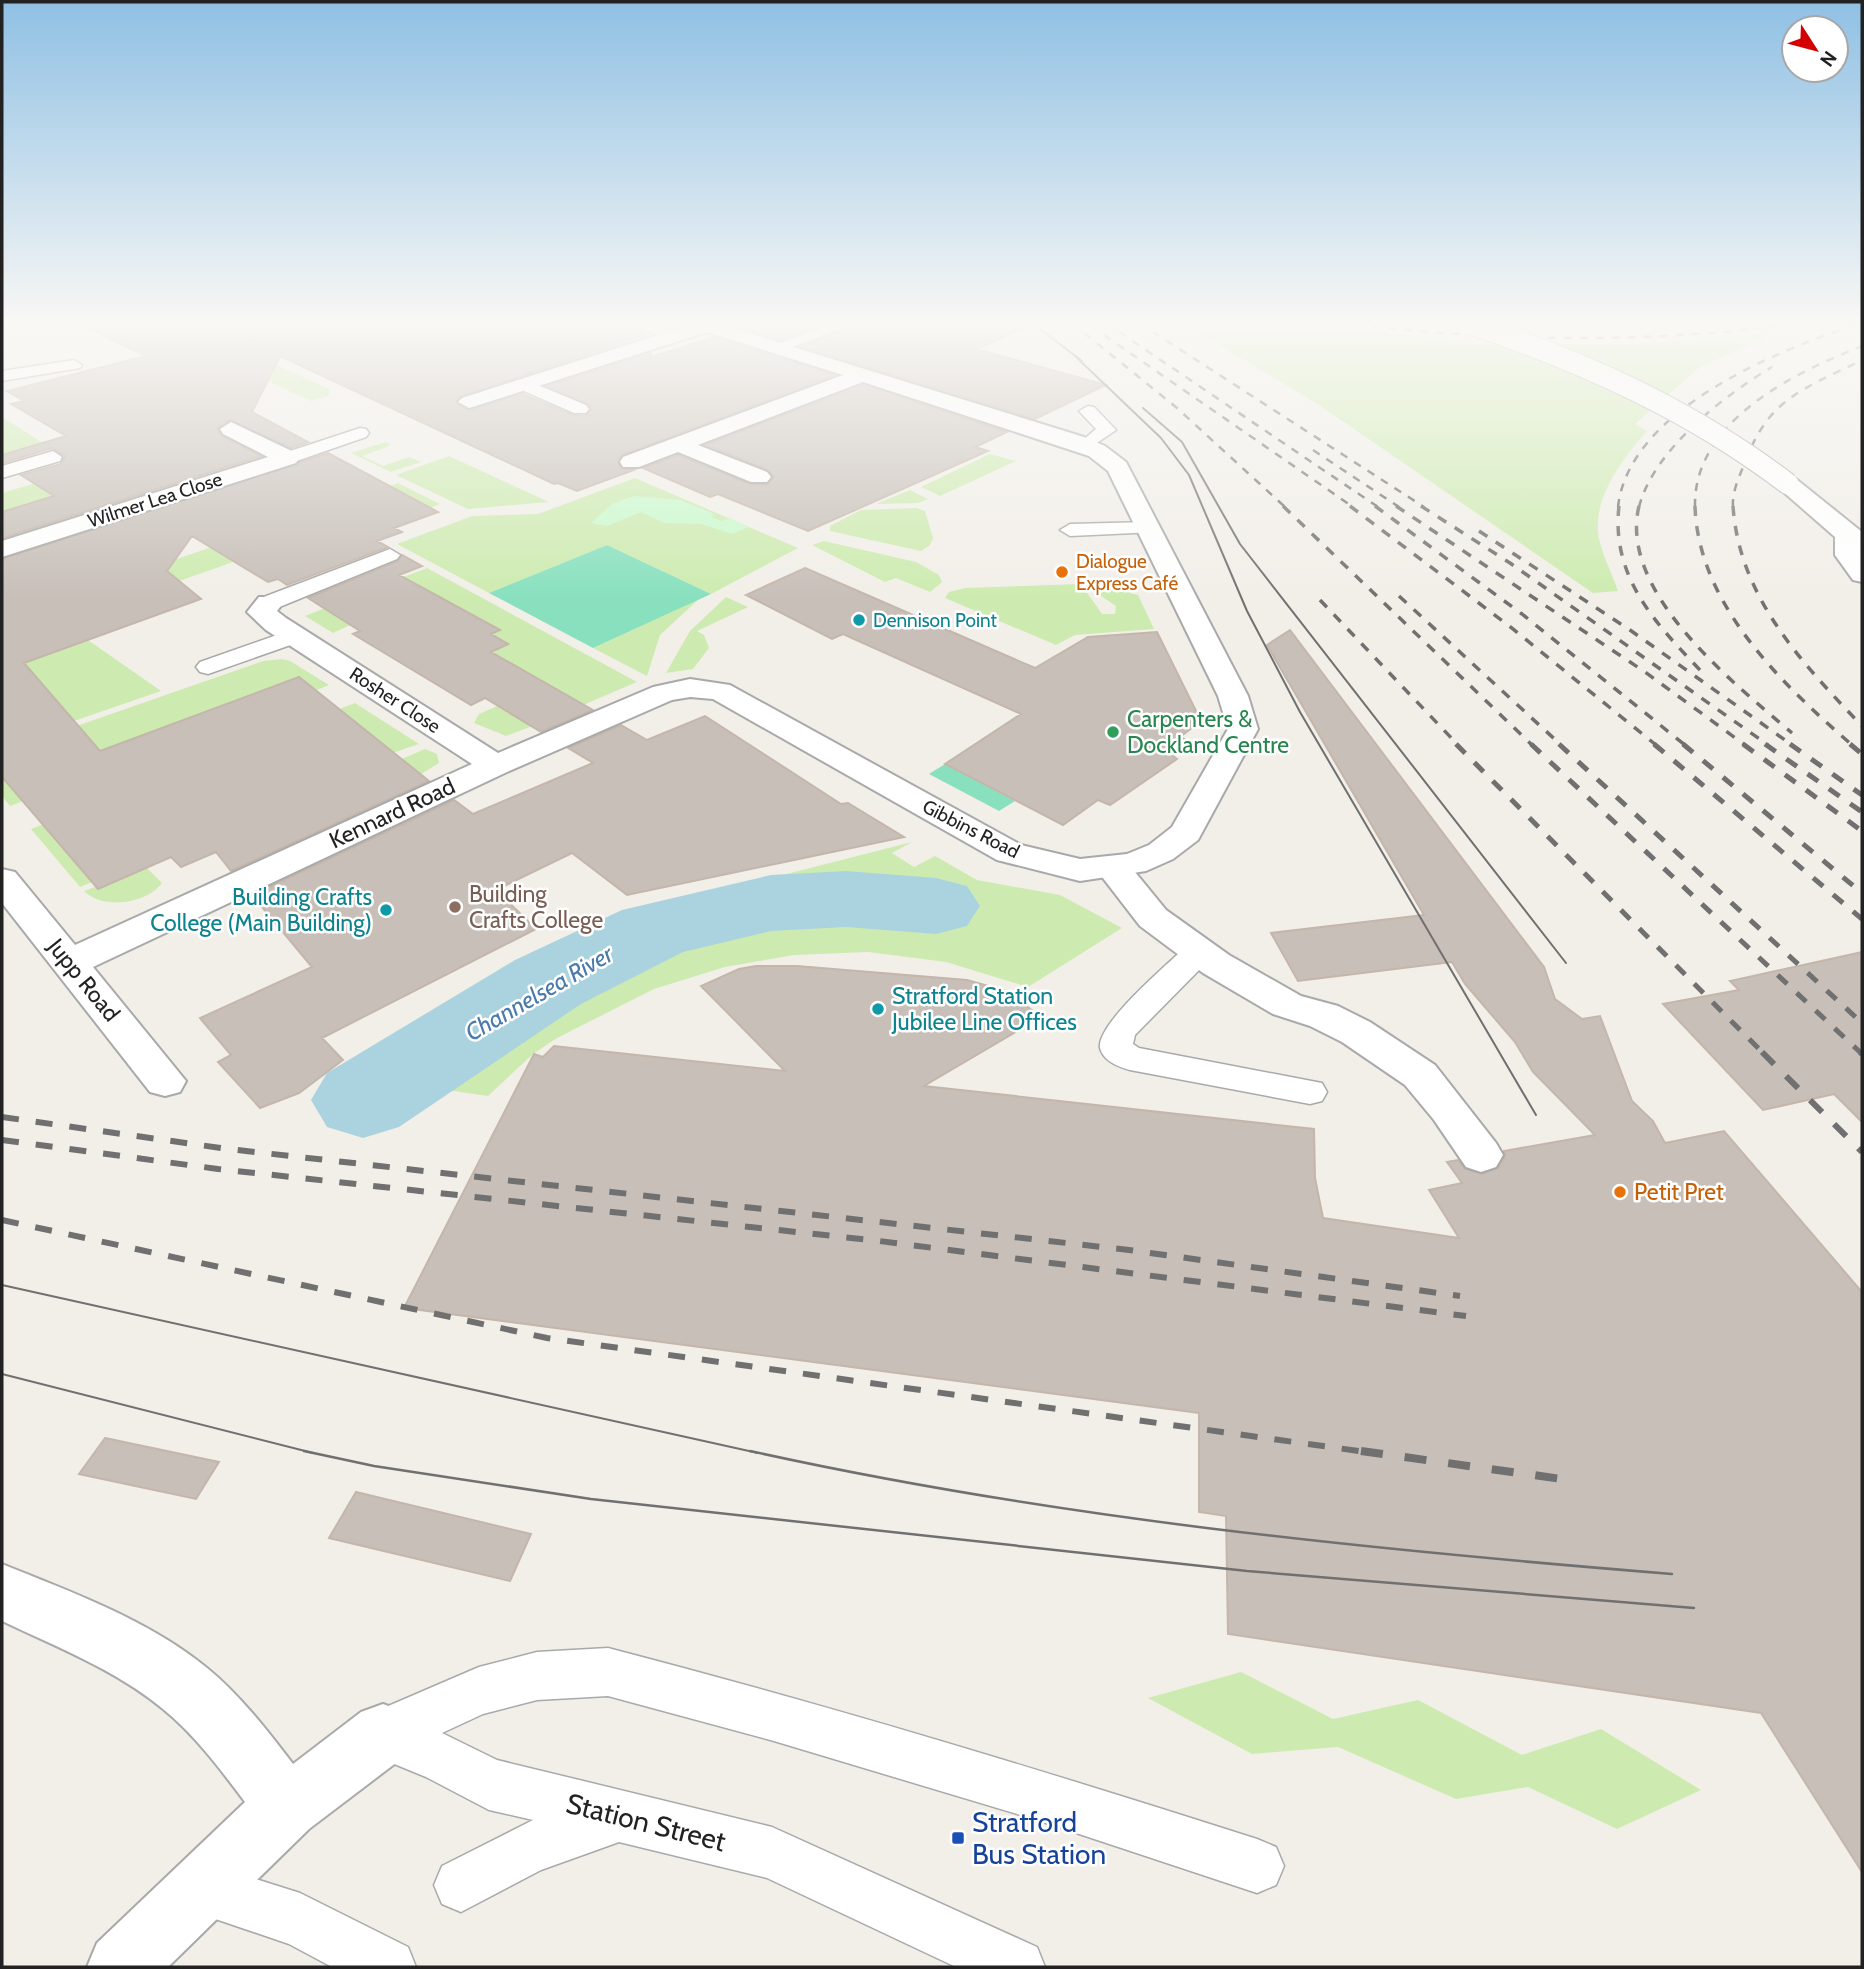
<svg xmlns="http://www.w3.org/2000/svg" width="1864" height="1969" font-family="Cabin,sans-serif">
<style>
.grass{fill:#cdebb0}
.park{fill:#c8facc}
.pitch{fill:#88e0be}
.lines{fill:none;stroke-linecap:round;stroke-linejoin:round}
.river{fill:#aad3df;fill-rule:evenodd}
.building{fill:#c7bfb8;stroke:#c4b6ab;stroke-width:2}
.service-casing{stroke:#a9a9a9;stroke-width:3}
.pedestrian-casing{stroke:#a9a9a9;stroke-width:4}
.minor-casing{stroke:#a9a9a9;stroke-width:4}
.tertiary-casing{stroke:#a9a9a9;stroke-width:4}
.service{fill:#fff;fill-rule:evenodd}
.pedestrian{fill:#fff;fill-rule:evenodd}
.minor{fill:#fff;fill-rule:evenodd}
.tertiary{fill:#fff;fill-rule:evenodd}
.tram-far1{stroke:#707070;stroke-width:2}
.tram{stroke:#707070;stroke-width:2.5}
.rail-far4{stroke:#707070;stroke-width:2.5;stroke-dasharray:8 8;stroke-linecap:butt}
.rail-far3{stroke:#707070;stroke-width:3.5;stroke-dasharray:10 10;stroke-linecap:butt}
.rail-far2{stroke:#707070;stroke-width:5;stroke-dasharray:13 13;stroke-linecap:butt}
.rail-far1{stroke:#707070;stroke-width:6;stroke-dasharray:17 17;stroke-linecap:butt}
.rail{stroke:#707070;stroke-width:8;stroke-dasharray:22 22;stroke-linecap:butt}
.tertiary-bridge-casing{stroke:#a9a9a9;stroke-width:23;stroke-linecap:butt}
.tertiary-bridge{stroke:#fff;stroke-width:21}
.food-dot{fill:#e8710a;stroke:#fff;stroke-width:2.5}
.culture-dot{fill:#0f9aa8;stroke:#fff;stroke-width:2.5}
.leisure-dot{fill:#2e9e5b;stroke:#fff;stroke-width:2.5}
.education-dot{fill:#8d6e63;stroke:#fff;stroke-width:2.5}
.transit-dot{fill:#1a4fb4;stroke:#fff;stroke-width:2.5}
.labels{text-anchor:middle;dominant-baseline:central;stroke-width:5;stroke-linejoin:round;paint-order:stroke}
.far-street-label{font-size:19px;fill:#222;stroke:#fff}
.far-food-label{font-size:19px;fill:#c56008;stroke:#fff;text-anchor:start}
.far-culture-label{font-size:19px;fill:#0d838f;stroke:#fff;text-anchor:start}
.leisure-label{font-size:23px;fill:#27864d;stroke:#fff;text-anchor:start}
.street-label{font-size:23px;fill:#222;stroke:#fff}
.education-label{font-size:23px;fill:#785e54;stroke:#fff;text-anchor:start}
.culture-label{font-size:23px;fill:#0d838f;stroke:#fff;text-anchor:end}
.food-label{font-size:23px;fill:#c56008;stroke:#fff;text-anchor:start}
.water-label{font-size:24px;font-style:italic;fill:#4a7aab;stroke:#fff}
.near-street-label{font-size:28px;fill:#222;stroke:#fff}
.near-transit-label{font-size:28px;fill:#164399;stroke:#fff;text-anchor:start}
</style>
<rect width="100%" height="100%" fill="#f2efe9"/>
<path class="grass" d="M1183 323H1321L1473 344H1637L1762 335 1764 338 1700 367 1635 424 1647 431C1623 459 1591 499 1599 539 1603 556 1612 574 1618 591L1593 593 1319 405Z
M270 362 329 389V396L311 401 244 370Z
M2 417 43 443 2 455Z
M190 437 150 467 2 512V493Z
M386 442 390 444 387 447 362 456 383 466 409 457 421 462 391 472 351 453Z
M990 454 1016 461 940 496 921 487Z
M449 456 549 502 468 509 396 475Z
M635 478 798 548 711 594 607 545 489 593 397 544 472 516 538 514Z
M398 483 440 504 430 508 412 499 88 613 52 602Z
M910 490 928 499 918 503 876 504Z
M916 508 925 511 933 538 930 545 921 551 830 531V526L861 510Z
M824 541 916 562 939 575 942 582 930 592 896 578 885 582 812 545Z
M427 568 637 682 576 708 490 652 508 644 491 634 499 630 346 599Z
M2 580 161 691 42 732 22 664 59 651 49 641 13 652 2 640Z
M1088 582 1138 595 1154 629 1075 635 1056 645 945 598 949 592 965 588 1081 584 1102 614H1115L1116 606 1095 592Z
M726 597 748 607 697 631 704 635 709 648 693 669 666 673 690 631Z
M699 599 660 635 647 676 593 648Z
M335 604 357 622 333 633 305 616Z
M282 659 290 661 329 685 314 691 296 678 89 756 23 801 10 806 2 796V752L263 661Z
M355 703 419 744 74 861 92 882 80 887 31 829Z
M497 706 523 721 538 724 506 736 474 723 479 714Z
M425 749 437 754 439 763 418 776 360 777Z
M912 842 892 853 914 867 935 856 977 880 1060 895 1122 928 1028 987 946 962 868 952 794 955 725 967 654 989 557 1038 533 1054 488 1096 413 1085 397 1110 316 1105 492 987 559 949 645 910Z
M147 868 162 883C147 904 102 910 84 891Z
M1241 1672 1333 1719 1418 1700 1522 1755 1601 1729 1701 1790 1617 1829 1528 1787 1456 1799 1338 1747 1252 1754 1148 1698Z"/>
<path class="park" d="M633 496 680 500 714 514 712 517 721 521 730 518 749 527 732 534 701 524 664 523 641 512 607 526 591 523 612 504Z"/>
<path class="pitch" d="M607 545 711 594 593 648 489 593Z
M945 764 1015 801 999 811 929 774Z"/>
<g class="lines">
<path class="river" d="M846 871 936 878 967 886 980 906 967 926 936 934 846 927 771 931 683 952 581 1004 399 1127 363 1138 327 1127 311 1100 327 1073 515 960 622 910 771 875Z"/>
</g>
<path class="building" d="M78 323H624L648 334 461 396 455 402 470 411 523 394 573 415 586 416 592 409 587 403 547 386 651 353V357L714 337 835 375 622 455 618 461 621 468 634 470 577 491 558 483 554 484 280 356 252 412 308 442 291 448 230 420 217 428 221 435 261 456 2 538V512L54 496 21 475 61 464 65 456 52 448 3 463 2 455 66 436 11 404 24 401 7 391 146 356Z
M757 323H826L781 340 741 328Z
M859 323H1037L976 349 1106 385 1035 419 801 347Z
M863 385 1007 432 975 447 988 451 808 531 718 494 710 497 643 468 678 455 750 484 767 485 774 477 768 470 705 445Z
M328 453 438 512 394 528 402 532 377 541 388 547 287 585 278 579 268 582 192 536 167 571 201 599 24 663 100 751 299 677 429 781 231 871 216 852 181 867 171 857 98 889 2 777V559Z
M402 555 422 566 399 575 500 630 491 634 508 644 491 652 593 710 541 732 485 698 471 705 353 634 360 631 308 598 398 561Z
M805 568 1035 668 1088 637 1157 632 1201 721 1180 737 1188 741 1180 746 1184 748 1173 756 1177 759 1110 805 1098 800 1063 825 945 764 1021 714 843 634 832 639 746 595Z
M1290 630 1544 967 1555 999 1582 1019 1600 1016 1632 1101 1653 1121 1665 1143 1724 1131 1862 1292V1872L1761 1713 1228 1634 1226 1516 1199 1512V1413L404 1308 534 1054 543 1057 554 1046 785 1071 701 986 739 969 756 966H797L967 980 1006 991 1041 1017 924 1086 1314 1129 1315 1178 1323 1218 1459 1238 1429 1190 1462 1183 1447 1162 1458 1160 1465 1169 1482 1174 1498 1168 1505 1156 1504 1151 1595 1135 1533 1072 1515 1042 1465 984 1452 962 1298 981 1271 933 1424 915 1267 645Z
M705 716 841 804 848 803 904 837 627 895 572 853 496 890 536 929 322 1038 343 1060 299 1093 260 1108 218 1062 231 1055 200 1018 312 967 252 895 454 800 473 814 593 763 568 748 621 725 647 740Z
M1862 952V1122L1834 1094 1763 1110 1663 1004 1739 990 1730 981Z
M105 1438 219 1462 196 1499 79 1474Z
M356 1492 531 1534 510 1581 329 1538Z"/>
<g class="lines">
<g class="service-casing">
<path id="service" d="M627 323H650L683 336 675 341Z
M833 323H856L782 351 776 353 768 348Z
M74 360 82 365 80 368 2 381V371Z
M523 379 586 405 589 409 586 413H574L517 388 515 384Z
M1088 406 1094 407 1116 430 1085 451 1076 446 1096 429 1079 411Z
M360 428 366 429 369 433 366 437 288 464 279 458 281 454Z
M53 451 62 457 60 461 2 478V466Z
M1149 522 1156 524 1159 528 1156 532 1070 536 1060 530 1070 524Z
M390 549 400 555 397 559 277 608 269 610 258 603 261 598Z
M294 629 302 631 305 636 302 641 208 674 200 672 196 667 200 662Z
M1199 942 1210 945 1214 952 1210 959 1135 1035 1133 1044 1139 1048 1322 1083 1327 1092 1322 1101 1310 1104 1130 1070C1119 1067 1103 1061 1100 1048 1096 1024 1170 962 1188 945Z
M608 1648C827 1705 1042 1770 1257 1839L1276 1847 1284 1866 1276 1885 1257 1893 1037 1820 774 1741 608 1696 537 1700 483 1714 442 1733 497 1760 772 1827 1037 1947 1045 1967H956L767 1878 619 1842 541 1870 461 1912 442 1904 434 1885 442 1866 533 1820 489 1810 426 1777 365 1752 358 1734 365 1716 479 1667 537 1652Z
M199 1861 300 1893 408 1947 416 1967H332L289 1944 180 1907 172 1888 180 1869Z"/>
</g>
<g class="pedestrian-casing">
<path id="pedestrian" d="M1114 858 1126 861 1166 910 1229 955 1301 996 1338 1006 1370 1022 1435 1065 1496 1143 1503 1155 1496 1167 1481 1172 1466 1167 1434 1120 1405 1085 1342 1042 1310 1026 1273 1014 1203 973 1140 926 1096 869 1102 861Z"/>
</g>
<g class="minor-casing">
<path id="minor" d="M688 323H716L1084 437 1105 446 1126 462 1248 696 1258 729 1198 840 1173 859 1146 871 1080 881 997 860 713 699 690 697 672 700 507 772 93 967 186 1081 180 1092 165 1096 150 1092 2 903V869L15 872 75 945 472 764 266 630 247 612 259 597H279L283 603 277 611 286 618 498 753 653 687 690 679 730 685 1021 845 1080 859 1127 854 1149 845 1172 827 1228 729 1218 696 1108 471 1089 456 863 382 698 445 767 472 771 477 767 482H751L678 452 639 467H623L620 462 623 457 843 375 707 332 476 406 469 408 458 402 462 398 689 325Z
M231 422 296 453 299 458 296 463 2 557V541L268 457 223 434 220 429Z
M2 1564C71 1592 149 1620 207 1668 240 1695 267 1730 293 1764L361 1712 383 1704 405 1712 413 1734 405 1756 309 1829 168 1967H87L97 1943 245 1802C221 1770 195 1735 163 1709 116 1670 57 1647 2 1621Z"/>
</g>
<g class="tertiary-casing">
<path id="tertiary" d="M1788 477 1796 479 1862 532V582L1853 580 1835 555V537L1780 489 1776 484 1780 479Z"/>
</g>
<use href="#service" class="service"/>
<use href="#pedestrian" class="pedestrian"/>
<use href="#minor" class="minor"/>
<use href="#tertiary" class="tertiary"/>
<path class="tram-far1" d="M1032 323 1082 361
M1075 356 1161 438 1189 475 1247 611 1300 712 1536 1115
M1143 408 1182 442 1240 544 1566 963
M2 1285 758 1453
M2 1374 313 1453"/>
<path class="tram" d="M304 1451 374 1466 591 1499 1247 1571 1694 1608
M750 1451C1053 1518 1363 1549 1672 1574"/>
<path class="rail-far4" d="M1072 323 1177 408 1285 507
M1106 323 1378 507
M1139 323 1424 507
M1340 323C1494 341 1645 345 1799 323
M1104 335 1353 507
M1313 450 1399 507
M1618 507C1629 409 1779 350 1860 323
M1639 507C1653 451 1723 396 1772 367
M1695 507C1693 421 1794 373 1862 346
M1733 507C1732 493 1738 479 1744 465 1768 398 1802 390 1862 360"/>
<path class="rail-far3" d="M1283 506 1532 745
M1350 506 1508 625 1656 745
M1375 506 1522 614 1685 745
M1396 506 1645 672 1745 745
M1421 506 1510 563 1768 745
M1619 506C1611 576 1654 622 1700 670
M1639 506C1618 593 1734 683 1792 733
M1695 506C1698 605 1783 685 1852 745
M1733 506C1739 597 1802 663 1862 726
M1479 531 1630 630 1792 745
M1399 596 1561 745
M1320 600 1458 745"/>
<path class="rail-far2" d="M1456 744 1764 1054
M1531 744 1862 1054
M1559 744 1862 1023
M1654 744 1862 919
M1683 744 1862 893
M1743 744 1862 831
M1765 744 1862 812
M1790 744 1862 795
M1850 744 1862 754"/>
<path class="rail-far1" d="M1762 1052 1862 1152
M1860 1052 1862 1054
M2 1117 228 1149 1129 1250 1460 1296
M2 1140 218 1169 879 1241 1466 1316
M2 1220 547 1338 1373 1453"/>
<path class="rail" d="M1361 1451 1576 1481"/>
<g class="tertiary-bridge-casing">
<path id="tertiary-bridge" d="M1469 323C1584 362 1691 410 1788 484"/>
</g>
<use href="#tertiary-bridge" class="tertiary-bridge"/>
</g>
<linearGradient id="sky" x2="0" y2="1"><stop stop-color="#8fc0e4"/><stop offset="0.54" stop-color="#f9f8f5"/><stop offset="1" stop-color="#f9f8f5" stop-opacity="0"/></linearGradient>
<rect width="1864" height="599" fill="url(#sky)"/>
<g class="food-dot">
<circle cx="1062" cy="572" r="7"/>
<circle cx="1620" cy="1192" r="7"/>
</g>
<g class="culture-dot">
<circle cx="859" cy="620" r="7"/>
<circle cx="386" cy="910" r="7"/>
<circle cx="878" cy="1009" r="7"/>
</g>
<circle class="leisure-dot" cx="1113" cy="732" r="7"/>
<circle class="education-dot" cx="455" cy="907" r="7"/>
<rect class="transit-dot" x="951" y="1831" width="14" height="14" rx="3.5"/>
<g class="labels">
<g class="far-street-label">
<text transform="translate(155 500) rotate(-18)">Wilmer Lea Close</text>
<text transform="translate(395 700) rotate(33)">Rosher Close</text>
<text transform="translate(971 829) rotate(27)">Gibbins Road</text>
</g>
<g class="far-food-label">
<text x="1076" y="561">Dialogue<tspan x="1076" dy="22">Express Café</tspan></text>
</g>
<g class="far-culture-label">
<text x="873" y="620">Dennison Point</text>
</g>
<g class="leisure-label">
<text x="1127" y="719">Carpenters &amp;<tspan x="1127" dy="26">Dockland Centre</tspan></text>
</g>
<g class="street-label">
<text transform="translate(392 813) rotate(-25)">Kennard Road</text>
<text transform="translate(84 980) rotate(51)">Jupp Road</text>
</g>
<g class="education-label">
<text x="469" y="894">Building<tspan x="469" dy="26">Crafts College</tspan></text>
</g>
<g class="culture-label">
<text x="372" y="897">Building Crafts<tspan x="372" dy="26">College (Main Building)</tspan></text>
<text x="892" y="996" text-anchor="start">Stratford Station<tspan x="892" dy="26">Jubilee Line Offices</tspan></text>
</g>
<g class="food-label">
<text x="1634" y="1192">Petit Pret</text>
</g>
<g class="water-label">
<text transform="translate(539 993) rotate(-30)">Channelsea River</text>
</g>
<g class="near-street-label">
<text transform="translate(646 1822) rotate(14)">Station Street</text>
</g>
<g class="near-transit-label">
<text x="972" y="1822">Stratford<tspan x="972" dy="32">Bus Station</tspan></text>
</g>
</g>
<rect width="1864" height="1969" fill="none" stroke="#222222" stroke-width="7"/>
<g transform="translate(1815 49) rotate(126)"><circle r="33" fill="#ffffff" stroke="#a7a7a7" stroke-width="2"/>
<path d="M0-5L12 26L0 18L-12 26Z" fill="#d40000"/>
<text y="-10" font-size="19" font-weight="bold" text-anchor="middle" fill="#222222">N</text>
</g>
</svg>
